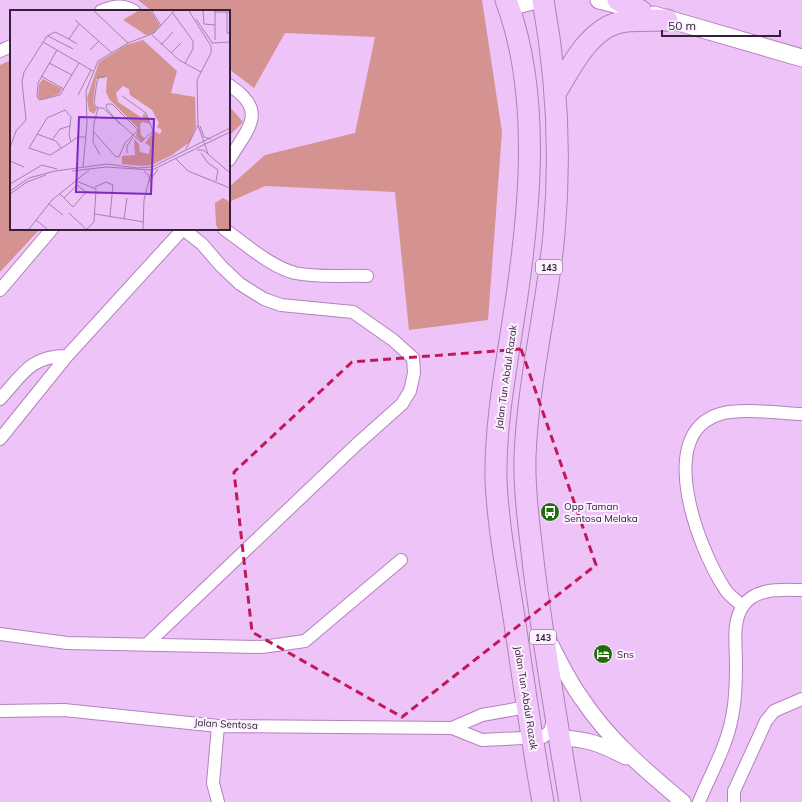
<svg xmlns="http://www.w3.org/2000/svg" width="802" height="802" font-family="Mulish,sans-serif">
<style>
.green{fill:#d49291}
.lines{fill:none;stroke-linecap:round;stroke-linejoin:round}
.minor-casing{stroke:#b481bf;stroke-width:14}
.tertiary-casing{stroke:#b481bf;stroke-width:17}
.secondary-casing{stroke:#b481bf;stroke-width:19}
.trunk-casing{stroke:#ac83b6;stroke-width:23}
.minor{stroke:#fff;stroke-width:12}
.tertiary{stroke:#fff;stroke-width:15}
.secondary{stroke:#fff;stroke-width:17}
.trunk{stroke:#f0c6fa;stroke-width:21}
.marked{fill:none;stroke:#c2185b;stroke-width:3;stroke-dasharray:8 5;stroke-linejoin:round}
.labels{text-anchor:middle;dominant-baseline:central;stroke-width:4;stroke-linejoin:round;paint-order:stroke}
.shield{fill:#fcf1ff;stroke:#705f74;stroke-width:1}
.shield-label{font-size:9px;font-weight:bold;fill:#342039}
.street-label{font-size:10px;fill:#342039;stroke:#fcf1ff}
.poi-label{font-size:10px;fill:#342039;stroke:#fcf1ff;text-anchor:start}
.inset-road{fill:none;stroke:#a482ac;stroke-width:1}
.view{fill:#7b2cbf;fill-opacity:0.15;stroke:#7b2cbf;stroke-width:2}
.inset-edge{fill:none;stroke:#342039;stroke-width:2}
</style>
<rect width="100%" height="100%" fill="#eec3f8"/>
<path class="green" d="M138 0H482L502 132 488 320 409 330 395 192 265 186 229 202V187L265 155 355 133 375 37 285 33 254 88 229 69V11H152Z
M11 60V229H40L0 272V65Z
M229 106 243 122 229 136Z"/>
<g class="lines">
<g class="minor-casing">
<path id="minor" d="M101 11C113 6 122 4 134 11
M0 51 11 46
M229 85C269 111 248 128 229 160
M224 229C246 244 269 266 295 273 318 278 344 275 367 276
M0 290 52 229
M0 399C23 374 30 356 67 356
M0 439 67 356 183 229
M743 606C737 601 729 596 725 589 700 552 653 434 720 414 740 408 780 413 802 414
M0 634 67 643 262 647 305 641 401 560
M146 645 356 445 402 404 410 391 414 373 413 358 393 340 353 312 281 305 264 299 240 284 221 266 202 244 183 229
M0 711 64 710 218 726 452 728 482 740 543 737 550 731 554 718
M452 728 482 715 527 707
M218 802 213 783 218 726
M699 802C710 775 727 746 732 717 736 699 736 681 736 663 736 645 732 621 743 606 756 587 782 590 802 590
M734 802V791L766 721 774 711 802 699"/>
</g>
<g class="tertiary-casing">
<path id="tertiary" d="M547 637C558 658 568 680 582 699 609 740 646 771 683 802
M560 738C589 739 600 744 626 757"/>
</g>
<g class="secondary-casing">
<path id="secondary" d="M599 0 631 8
M509 7 536 0
M654 15 802 58"/>
</g>
<g class="trunk-casing">
<path id="trunk" d="M506 0C543 98 529 221 513 322 505 374 495 427 496 480 498 526 507 572 514 617 523 679 532 741 543 802
M543 0C557 77 561 156 554 234 547 309 528 381 525 456 524 494 530 532 534 569 544 647 557 724 570 802
M618 0 641 11
M555 93C571 68 587 32 617 23 630 19 653 21 667 20"/>
</g>
<use href="#minor" class="minor"/>
<use href="#tertiary" class="tertiary"/>
<use href="#secondary" class="secondary"/>
<use href="#trunk" class="trunk"/>
</g>
<path class="marked" d="M521 349 596 565 402 717 252 632 234 472 352 362Z"/>
<defs>
<g id="bus-disc" transform="scale(1)"><circle r="9.5" fill="#216b08" stroke="#fcf1ff"/><path d="M-5-6H5V4H4V6H2V4H-2V6H-4V4H-5ZM-3.5-4V0h7V-4ZM-3.5 1.2v1.5H-2V1.2ZM2 1.2v1.5H3.5V1.2Z" fill="#fff"/></g>
<g id="hotel-disc" transform="scale(1)"><circle r="9.5" fill="#216b08" stroke="#fcf1ff"/><path d="M-6-4.5h1.5V1H6V5H4.5V3h-9V5H-6ZM-4 0a1.8 1.8 0 1 1 3.6 0ZM.5 0V-2.5h3Q6-2.5 6 0Z" fill="#fff"/></g>
</defs>
<g fill-rule="evenodd">
<use href="#bus-disc" x="550" y="512"/>
<use href="#hotel-disc" x="603" y="654"/>
</g>
<g class="labels">
<g class="shield">
<rect x="536" y="260" width="26" height="14" rx="3"/>
<rect x="530" y="630" width="26" height="14" rx="3"/>
</g>
<g class="shield-label">
<text x="549" y="267">143</text>
<text x="543" y="637">143</text>
</g>
<g class="street-label">
<text transform="translate(506 377) rotate(-82)">Jalan Tun Abdul Razak</text>
<text transform="translate(526 698) rotate(81)">Jalan Tun Abdul Razak</text>
<text transform="translate(226 724) rotate(3)">Jalan Sentosa</text>
</g>
<g class="poi-label">
<text x="564" y="506">Opp Taman<tspan x="564" dy="12">Sentosa Melaka</tspan></text>
<text x="617" y="654">Sns</text>
</g>
</g>
<g transform="translate(10 10)">
<rect width="220" height="220" fill="#eec3f8"/>
<path d="M128 1H141L150 16 144 23 136 25 113 10ZM133 30 167 61 161 83 185 87 186 116 180 132 162 145 142 155 130 156 112 154V146L125 145 124 129 129 134 130 142 139 144 140 136 135 133 144 121 150 124 152 120 147 117 149 113 142 100 120 85 119 79 113 76 106 83 108 92 132 108 134 103 137 107 140 114 132 112 130 115 131 125 135 129 132 132 126 126 128 118 99 89 96 82 97 67 86 69 83 94 87 98 84 104 79 101 77 88 89 52 116 35ZM33 69 52 79 49 84 31 90 28 87 29 74ZM213 188 220 192V219H208L206 215 205 193Z" fill="#d49291"/>
<path class="inset-road" d="M84 1 118 33M142 1 151 16M179 1 201 36V43L187 70 188 115 198 144 220 163M193 1 194 14 205 15M162 2 183 31V39L175 53M205 2H220M217 2V23H220M186 9 203 34M65 10 102 43M142 25 169 50 191 62M38 26 63 39M205 30V1M33 32 83 61M203 33 220 32M67 34 59 29 69 14M151 35 163 22M47 40 28 73 27 86 29 90 50 85 69 53M80 40 89 31M161 43 171 33M39 53 62 65M31 66 54 79M68 85 81 60M88 98 84 94 87 71 89 67H95M190 116 194 127 201 129M83 121 105 146 109 147 115 133 128 120 102 94H97L96 98 110 114M27 124 46 131 51 138M42 130 50 119 60 116M61 132 59 125 61 107 55 100 37 108 19 138 40 145 42 144 58 134 68 127H75M0 138 6 121 16 110 12 72 14 62 37 26 45 22 59 29M176 139 188 115M187 140H193L198 144M117 143V136L123 127M191 143 198 153 208 160 206 171M90 145 83 132 84 113 88 98H93L131 132 143 121 136 103 112 86M166 149 178 161 220 178M0 151 14 157M73 157 77 113 76 81 88 51 118 33 144 23 164 1M62 161 96 157 142 160 220 122M134 161 139 166 140 172M141 169 148 159M66 171 86 179 84 212 77 219M0 174 32 155 47 159M85 177 96 172 103 175 100 206M0 181 19 168 45 161 97 154 127 158 142 157 220 118M0 184 17 172 36 165M50 184 63 197 76 182 67 175 54 188M39 194 53 205M59 203 76 219M85 204 134 212M114 209 117 188M26 210 37 219M19 219 42 190 79 160M133 219 134 190 142 159"/>
<path class="view" d="M69 107 144 109 141 184 66 182Z"/>
<rect width="220" height="220" class="inset-edge"/>
</g>
<path d="M662 30v6h118v-6" fill="none" stroke="#342039" stroke-width="2"/>
<text x="668" y="30" font-size="12" fill="#342039" stroke="#fcf1ff" stroke-width="3" paint-order="stroke">50 m</text>
</svg>
